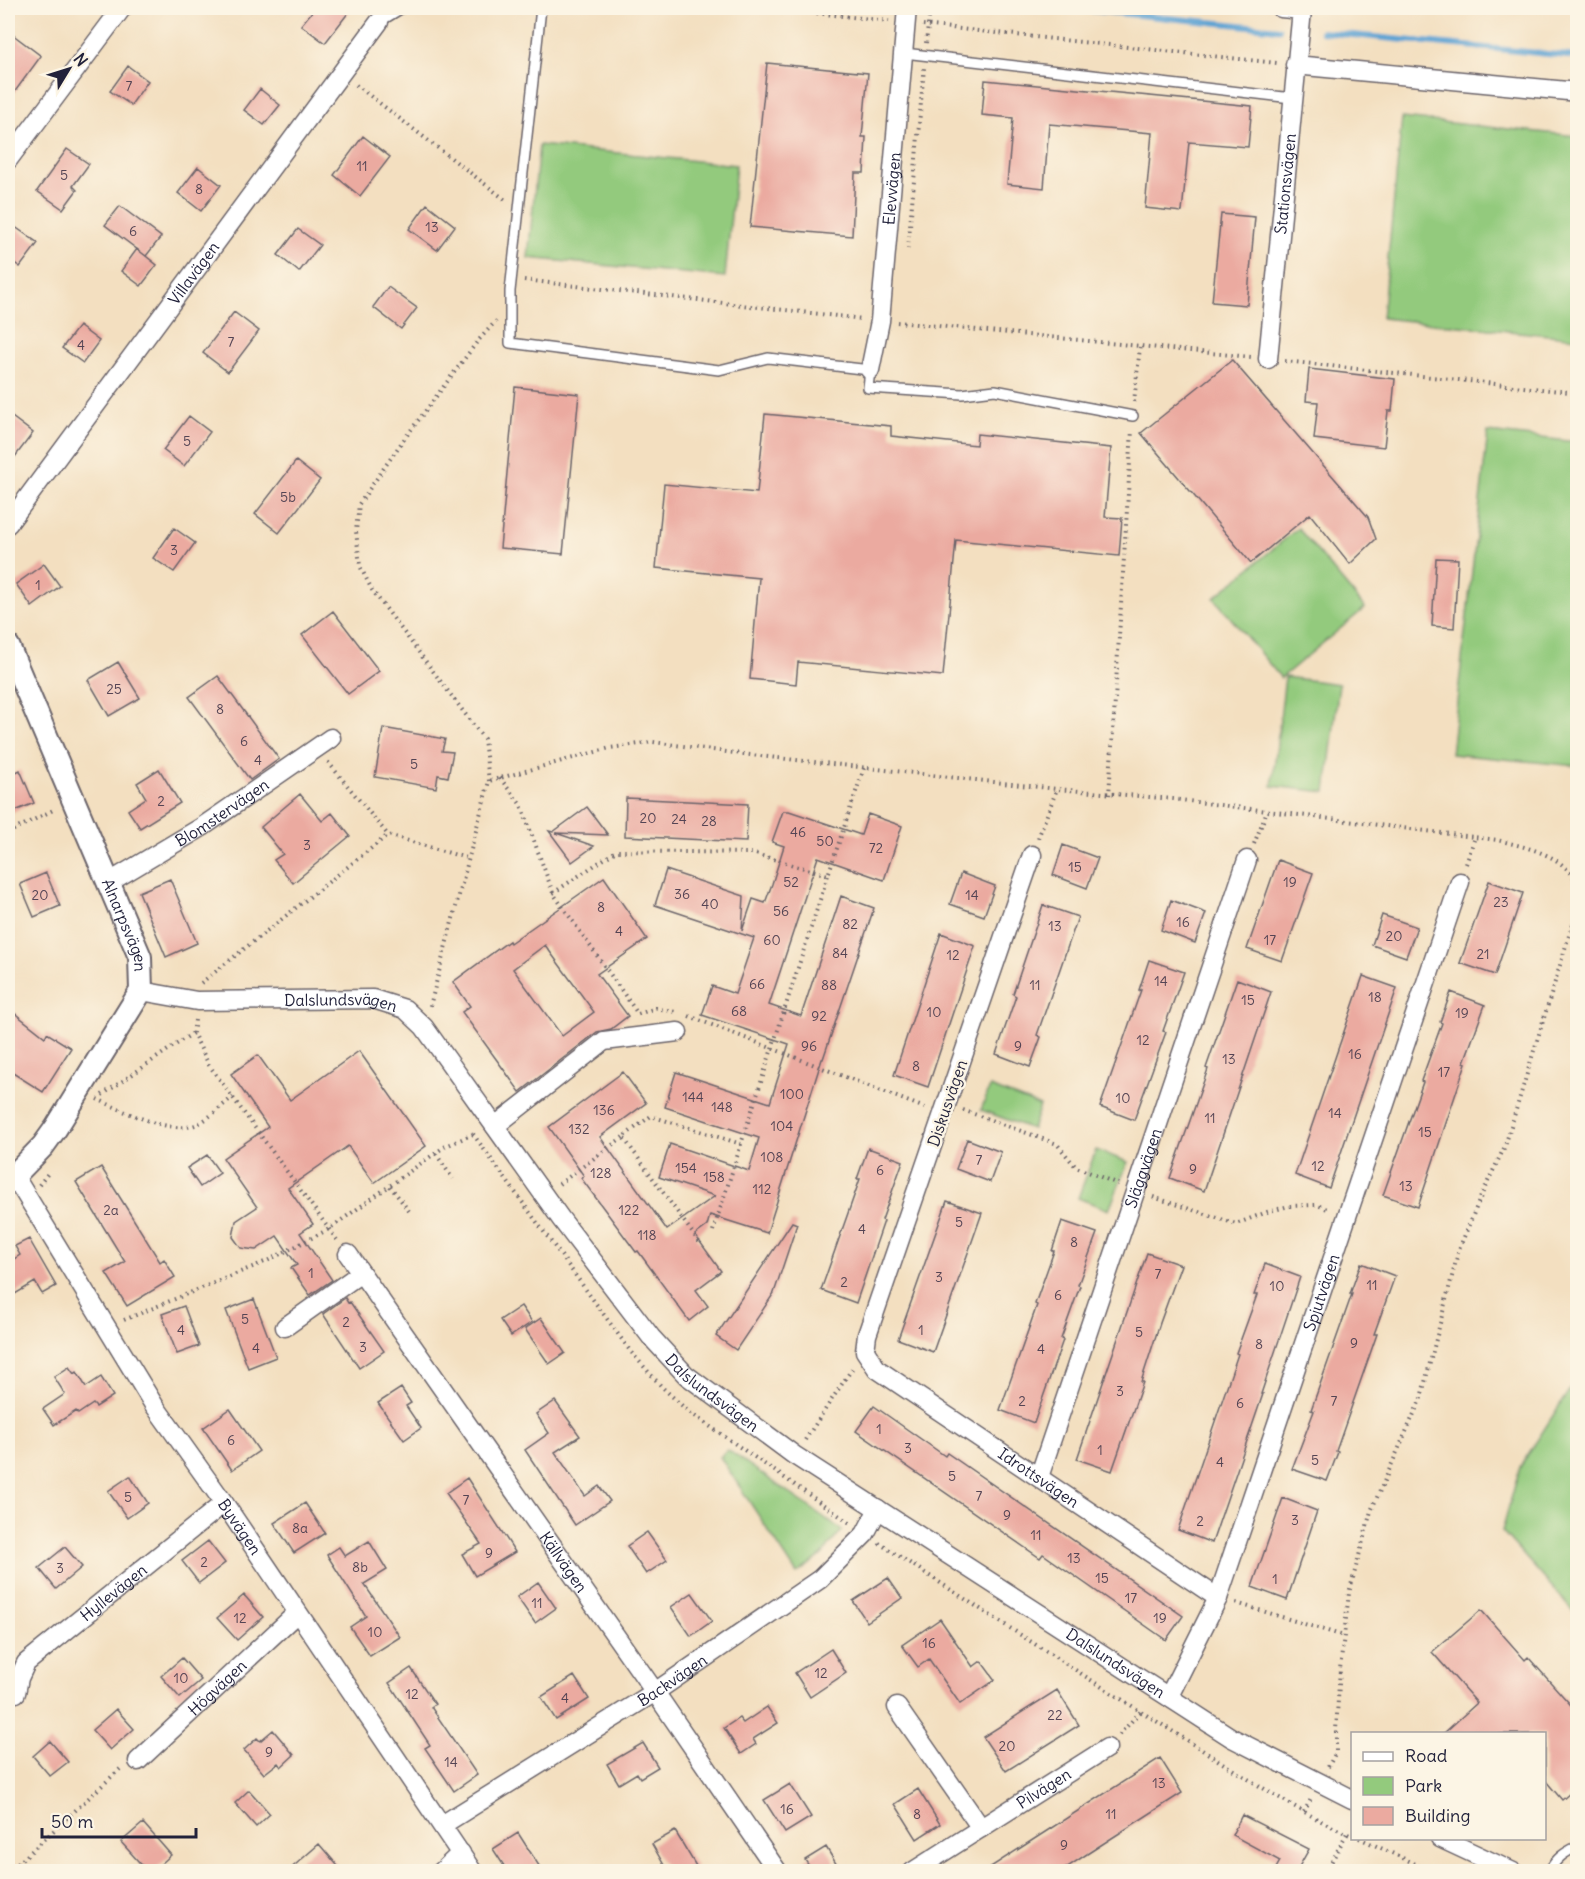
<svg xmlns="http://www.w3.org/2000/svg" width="1585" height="1879" font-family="Delius,sans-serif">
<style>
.green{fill:#93ca7d;stroke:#5a765c;stroke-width:1.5}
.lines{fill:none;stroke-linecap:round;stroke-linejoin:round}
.stream{stroke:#5da3d3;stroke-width:6}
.building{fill:#ebaaa0;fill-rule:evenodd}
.service-casing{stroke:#6b646a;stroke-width:12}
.minor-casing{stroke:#6b646a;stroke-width:21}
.tertiary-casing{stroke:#6b646a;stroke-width:26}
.path{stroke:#6b646a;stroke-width:4;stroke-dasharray:1.5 4.5;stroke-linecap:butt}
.service{stroke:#fff;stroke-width:9}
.minor{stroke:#fff;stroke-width:18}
.tertiary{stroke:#fff;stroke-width:22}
.labels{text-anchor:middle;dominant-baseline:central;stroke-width:5;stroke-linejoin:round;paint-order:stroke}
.number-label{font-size:14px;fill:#544454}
.street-label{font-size:16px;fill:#22223b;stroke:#fcf5e5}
</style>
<rect width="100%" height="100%" fill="#fcf5e5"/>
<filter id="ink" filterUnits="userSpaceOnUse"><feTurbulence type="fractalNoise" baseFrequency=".0167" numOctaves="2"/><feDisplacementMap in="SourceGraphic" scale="12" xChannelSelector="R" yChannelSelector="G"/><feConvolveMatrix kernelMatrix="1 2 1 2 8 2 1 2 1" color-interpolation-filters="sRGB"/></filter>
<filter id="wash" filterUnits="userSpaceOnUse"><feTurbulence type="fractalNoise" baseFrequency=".008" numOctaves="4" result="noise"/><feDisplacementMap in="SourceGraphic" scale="24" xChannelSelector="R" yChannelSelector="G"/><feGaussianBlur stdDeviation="1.35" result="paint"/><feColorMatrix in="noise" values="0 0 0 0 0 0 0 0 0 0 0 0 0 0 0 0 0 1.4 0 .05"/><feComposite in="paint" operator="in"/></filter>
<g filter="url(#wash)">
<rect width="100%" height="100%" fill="#f3dfc0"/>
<path class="green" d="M1402 118 1577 136V338L1382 318Z
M539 145 736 165 725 277 528 258Z
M1488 432 1577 442V766L1451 754Z
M1298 528 1365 608 1281 678 1214 598Z
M1285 677 1339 684 1326 792 1272 786Z
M990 1087 1040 1106 1032 1129 981 1110Z
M1096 1150 1128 1162 1109 1210 1078 1198Z
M1577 1378V1615L1502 1531 1520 1467Z
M728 1450 842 1530 822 1555 797 1574 720 1457Z"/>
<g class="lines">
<path class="stream" d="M1069 8 1279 29
M1322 32 1578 57"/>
</g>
<g id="blocks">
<path class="building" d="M315 8H352L325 43 301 25Z
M8 31 41 56 8 101Z
M767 63 868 73 862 137H866L864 173H855L852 236 750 227Z
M128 66 148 81 131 105 110 91Z
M985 80 1252 106 1248 147 1189 142 1182 212 1145 208 1152 133 1049 124 1044 188 1007 184 1013 118 982 115Z
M260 89 280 105 264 125 244 110Z
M363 136 390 157 360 196 334 175Z
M67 149 89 164 73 186 77 190 63 209 37 191Z
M198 167 221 185 201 211 178 193Z
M427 204 455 226 437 250 409 229Z
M120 206 161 237 146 256 105 225Z
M1221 214 1255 217 1247 305 1212 302Z
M8 222 38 243 20 267 8 258Z
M298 229 320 245 299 272 278 255Z
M137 249 157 265 141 286 121 271Z
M388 287 417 308 401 329 373 307Z
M234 312 259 331 228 372 203 353Z
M79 326 99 341 83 363 62 348Z
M1232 360 1368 517 1376 539 1350 564 1310 514 1251 563 1141 433Z
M1309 369 1395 379 1392 411H1388L1384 447 1314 439 1318 402 1306 401Z
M515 387 579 394 563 554 500 548Z
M8 414 33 433 8 466Z
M765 414 891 426V436L976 445 977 434 1111 448 1105 517 1122 518 1119 556 956 540 943 676 798 662 796 684 750 679 759 578 656 568 664 484 757 493Z
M189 416 210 432 184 466 163 450Z
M296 461 320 480 279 533 255 514Z
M174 528 195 543 174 572 153 558Z
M1436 558 1458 559 1454 628 1432 626Z
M44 564 60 586 32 607 16 584Z
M333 611 379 671 348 694 302 635Z
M118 662 140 698 109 716 88 680Z
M218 676 279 759 250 780 189 697Z
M383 728 445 739 442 751 453 752 448 777 438 775 436 788 375 777Z
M159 769 180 803 140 828 128 810 146 798 137 783Z
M20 770 34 803 8 814V776Z
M300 794 322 821 332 813 350 836 293 883 274 860 283 854 261 827Z
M626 798 748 804 746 842 625 836Z
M587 807 608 835 556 833 594 846 572 862 549 831 553 832Z
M783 811H789L861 835 868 814 902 826 884 880 818 857 769 1005 801 1016 841 896 874 908 823 1059H822L767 1233 710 1215 707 1226 695 1235 721 1271 696 1290 708 1306 689 1321 638 1251 636 1252 581 1178 584 1176 549 1127 623 1072 646 1103 600 1137 667 1230 715 1196 659 1177 670 1144 749 1171 759 1138 665 1107 676 1072 770 1103 789 1044 702 1015 712 986 735 994 754 938 655 905 666 870 744 896 742 931 753 899 765 903 772 884 784 846 772 842Z
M1063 845 1098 858 1087 888 1053 875Z
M1278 860 1313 873 1282 961 1247 949Z
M46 873 60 906 34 917 20 884Z
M961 873 995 886 984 916 950 904Z
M604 877 647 939 597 974 628 1016 611 1029 597 1032 520 1092 462 1012 470 1006 453 982 509 941 510 943ZM545 945 594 1012 562 1036 513 969Z
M170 879 197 943 166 957 139 892Z
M1489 881 1523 893 1495 975 1460 963Z
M1171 900 1206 913 1195 943 1161 930Z
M1043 905 1078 917 1037 1035 1041 1037 1030 1067 996 1054 1016 996 1013 994Z
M1382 915 1417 927 1406 957 1372 945Z
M941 933 975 946 928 1087 894 1075Z
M1149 960 1184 972 1163 1031 1166 1032 1134 1120 1100 1107 1141 990H1139Z
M1363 976 1397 988 1329 1188 1295 1175Z
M1237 979 1271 992 1204 1191 1170 1178 1208 1069 1206 1068Z
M1451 992 1485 1005 1464 1062 1466 1063 1418 1207 1383 1195 1423 1082 1421 1081 1442 1023 1440 1022Z
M8 1008 45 1037 47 1033 71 1048 43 1092 8 1070Z
M359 1051 426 1146 374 1183 348 1146 288 1188 313 1224 300 1233 332 1280 310 1295 291 1268 297 1265 277 1236 256 1250 241 1248 233 1237 236 1221 257 1207 223 1158 268 1127 231 1074 258 1055 290 1100Z
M967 1139 1001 1152 990 1182 956 1169Z
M868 1148 903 1161 882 1220 884 1221 856 1303 821 1290 860 1179H857Z
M207 1155 220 1173 200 1187 187 1168Z
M101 1167 160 1262 164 1259 175 1277 127 1306 106 1273 125 1262 76 1182Z
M947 1201 982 1213 933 1352 898 1339Z
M1062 1221 1097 1233 1078 1285 1080 1286 1061 1339 1063 1340 1034 1423 1000 1410 1037 1305 1035 1304 1054 1251H1052Z
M792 1222 797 1224 774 1293 736 1350 716 1336Z
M29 1239 56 1286 42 1294 35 1282 15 1294 8 1281V1263L20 1255 15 1246Z
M1147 1253 1181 1265 1160 1323 1141 1382H1143L1112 1471 1077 1459Z
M1361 1263 1395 1276 1374 1334H1377L1336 1451 1338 1452 1327 1481 1292 1469 1314 1411 1311 1410 1352 1294H1350Z
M1265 1264 1300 1277 1261 1394H1263L1212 1543 1178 1530 1238 1354 1236 1353 1257 1295H1254Z
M345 1298 348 1303 350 1302 384 1351 359 1368 323 1314Z
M254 1299 276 1357 248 1368 226 1310Z
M184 1306 199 1346 177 1354 162 1314Z
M521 1306 532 1322 511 1336 500 1320Z
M541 1318 565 1353 549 1364 525 1329Z
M69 1367 74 1374 77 1372 86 1387 101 1377 113 1396 96 1407 93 1404 78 1414 76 1411 54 1425 43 1409 65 1394 54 1377Z
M401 1388 411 1403 406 1406 421 1428 404 1440 378 1403Z
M555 1401 580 1436 555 1452 585 1496 599 1486 610 1501 575 1525 525 1450 549 1433 536 1414Z
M874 1406 945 1456 947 1453 1183 1616 1166 1640 1043 1554 1040 1558 856 1431Z
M230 1409 259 1451 232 1470 203 1428Z
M130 1476 148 1503 127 1518 108 1491Z
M467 1478 515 1552 475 1576 462 1554 481 1544 446 1493Z
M1283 1498 1317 1511 1287 1600 1252 1587Z
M305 1503 325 1533 294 1553 274 1523Z
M647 1532 667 1560 646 1574 627 1546Z
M208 1541 225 1563 199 1583 182 1561Z
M369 1541 387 1570 364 1584 400 1637 370 1656 350 1627 366 1616 327 1555 339 1547 345 1556Z
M65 1547 82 1567 56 1589 39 1568Z
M888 1578 902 1598 867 1622 853 1601Z
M538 1582 556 1608 535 1623 517 1597Z
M692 1593 712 1621 691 1636 671 1607Z
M244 1595 263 1617 237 1640 217 1618Z
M1481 1610 1525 1660 1528 1657 1578 1713V1786L1562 1800 1545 1780V1734H1443L1477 1703 1432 1652Z
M940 1619 973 1667 981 1661 995 1680 960 1704 929 1659 918 1667 902 1645Z
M831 1649 846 1673 810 1697 795 1673Z
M182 1658 201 1680 180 1698 161 1676Z
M411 1668 435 1704 431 1707 477 1775 454 1791 425 1748 430 1745 389 1683Z
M574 1676 589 1699 556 1720 541 1697Z
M1057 1690 1079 1725 1006 1771 983 1737Z
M767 1707 778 1723 753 1739 756 1744 741 1754 724 1728 739 1718 743 1723Z
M116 1709 134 1729 110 1750 92 1730Z
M273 1730 294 1755 281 1767 278 1763 264 1774 244 1750 257 1738 260 1741Z
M50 1741 68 1762 50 1776 33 1756Z
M643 1743 658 1767 640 1778 637 1773 619 1784 607 1764Z
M1160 1758 1182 1793 1087 1854 1060 1872H983Z
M790 1784 811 1817 785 1833 764 1800Z
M918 1789 940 1824 917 1839 895 1804Z
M249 1790 270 1814 256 1827 235 1803Z
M1242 1815 1309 1849 1296 1872H1274L1280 1861 1232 1835Z
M143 1823 171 1855 152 1872H148L121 1842Z
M675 1831 696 1866 685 1872H668L652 1844Z
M518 1833 543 1872H508L493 1849Z
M319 1844 343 1872H287Z
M826 1847 841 1872H813L805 1860Z"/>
</g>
</g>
<g filter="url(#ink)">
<use href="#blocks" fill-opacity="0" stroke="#6b646a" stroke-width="1.5"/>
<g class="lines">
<g class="service-casing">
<path id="service" d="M541 8 510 291V343L719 370 768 358 870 370 868 388 962 394 995 390 1133 416
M379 22 402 8
M904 53 1292 98
M1549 1872C1556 1858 1564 1853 1578 1846"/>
</g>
<g class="minor-casing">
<g id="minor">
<path d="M1295 65 1578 92"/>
<path d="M8 160 122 8"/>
<path id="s1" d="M1268 359 1302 10 1281 8"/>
<path id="s2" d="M870 370 880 321 907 8"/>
<path id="s3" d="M8 524 379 22"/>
<path id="s4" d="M1032 855 867 1335 865 1351 877 1369 1218 1598"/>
<path id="s5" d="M108 883 202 827 331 738"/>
<path id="s6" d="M141 991 197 1001 373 999 405 1009 424 1027 561 1219 651 1337 686 1375 794 1455 1232 1738 1352 1799"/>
<path d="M495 1126 604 1041 678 1032"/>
<path id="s7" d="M15 1177 154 1405 224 1503 473 1872"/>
<path id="s8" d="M348 1254 655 1692 778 1872"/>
<path d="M285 1327 361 1273"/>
<path id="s9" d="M1039 1477 1247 860"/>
<path id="s10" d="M16 1693 19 1678 26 1663 224 1503"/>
<path id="s11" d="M1169 1696 1218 1598 1460 882"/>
<path d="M897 1707 981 1828"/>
<path id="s12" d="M138 1761 297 1613"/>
<path id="s13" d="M442 1825 655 1692 820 1579 865 1534 878 1509"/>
<path d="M1440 1838 1513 1872"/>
<path d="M441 1872 461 1853"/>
<path id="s14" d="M912 1872 1107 1748"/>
</g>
</g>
<g class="tertiary-casing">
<g id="tertiary">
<path id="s15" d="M8 646 140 957 141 991 56 1128 43 1146 8 1182"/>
</g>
</g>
<path class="path" d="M769 8 889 21
M923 25 1277 63
M926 43 930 8
M356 85 507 201
M908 249 924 68
M524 280 863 319
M897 322 1251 357
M1285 361 1578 393
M1134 402 1140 347
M328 762 388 835
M500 778 521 805 553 893 638 1014 656 1008 676 1012
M489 781 484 739 372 590 360 566 356 531 359 504 402 442 477 342 496 321
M1109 795 1132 430
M8 833 55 809
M1038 838 1057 789
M1254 844 1267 811
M1466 864 1475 837
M553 893 616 851 752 853 828 875 864 768
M201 983 388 835 470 859
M430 1006 489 781 610 748 653 742 742 754 1057 789 1173 799 1497 840C1525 847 1569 855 1578 888
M689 1016 925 1108
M195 1020 193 1033 209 1065 337 1240
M102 1095 193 1033
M97 1099C122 1110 169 1135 195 1125 208 1120 221 1106 233 1097
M963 1110 1057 1144 1076 1167 1118 1184
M473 1134 631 1352 662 1387 689 1412 850 1523
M436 1154 453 1179
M559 1184 623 1137
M39 1185 49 1172
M390 1186 409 1211
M1153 1197 1236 1224 1267 1212 1289 1206 1317 1205 1330 1210
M713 1231 828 875
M699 1242 623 1137 651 1116 741 1144
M124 1320 267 1261 329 1229 444 1147 473 1134
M805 1440 854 1366
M879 1543C968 1601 1057 1659 1148 1716 1215 1757 1280 1803 1352 1836
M1236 1603 1344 1636
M1119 1735 1141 1711
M1328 1767 1336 1752V1730L1340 1669 1349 1593 1371 1511 1421 1398 1459 1249 1481 1196 1505 1146 1578 906
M1304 1812 1312 1797
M1359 1838 1433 1872
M9 1872 121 1768
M1326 1872 1347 1833"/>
<use href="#service" class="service"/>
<use href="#minor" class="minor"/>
<use href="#tertiary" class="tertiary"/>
</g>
</g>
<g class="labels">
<g class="number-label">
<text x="129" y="86">7</text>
<text x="362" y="166">11</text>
<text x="64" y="175">5</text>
<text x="199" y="189">8</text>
<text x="432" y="227">13</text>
<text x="133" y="231">6</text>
<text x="231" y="342">7</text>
<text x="81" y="345">4</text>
<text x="187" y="441">5</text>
<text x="288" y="497">5b</text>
<text x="174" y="550">3</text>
<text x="38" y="585">1</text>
<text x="114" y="689">25</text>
<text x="220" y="709">8</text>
<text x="244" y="741">6</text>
<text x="258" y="760">4</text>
<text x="414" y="764">5</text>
<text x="161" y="801">2</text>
<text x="648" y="818">20</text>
<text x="679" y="819">24</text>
<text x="709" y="821">28</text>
<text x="798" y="832">46</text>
<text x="825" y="841">50</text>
<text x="307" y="845">3</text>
<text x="876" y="848">72</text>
<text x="1075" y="867">15</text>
<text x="791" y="882">52</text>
<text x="1290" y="882">19</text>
<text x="682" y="894">36</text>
<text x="40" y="895">20</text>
<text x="972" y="895">14</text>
<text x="1501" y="902">23</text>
<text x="710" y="904">40</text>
<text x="601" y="907">8</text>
<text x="781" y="911">56</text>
<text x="1183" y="922">16</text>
<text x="850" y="924">82</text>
<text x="1055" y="926">13</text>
<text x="619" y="931">4</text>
<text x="1394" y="936">20</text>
<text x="772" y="940">60</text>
<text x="1270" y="940">17</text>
<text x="840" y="953">84</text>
<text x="1483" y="954">21</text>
<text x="953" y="955">12</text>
<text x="1161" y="981">14</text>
<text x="757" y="984">66</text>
<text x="829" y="985">88</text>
<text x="1035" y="985">11</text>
<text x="1375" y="997">18</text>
<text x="1248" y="1000">15</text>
<text x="739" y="1011">68</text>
<text x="934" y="1012">10</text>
<text x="1462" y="1013">19</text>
<text x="819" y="1016">92</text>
<text x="1143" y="1040">12</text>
<text x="809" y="1046">96</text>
<text x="1018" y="1046">9</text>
<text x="1355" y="1054">16</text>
<text x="1229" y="1059">13</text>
<text x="916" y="1066">8</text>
<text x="1444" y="1072">17</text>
<text x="792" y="1094">100</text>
<text x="693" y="1097">144</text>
<text x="1123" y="1098">10</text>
<text x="722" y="1107">148</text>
<text x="604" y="1110">136</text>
<text x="1335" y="1113">14</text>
<text x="1210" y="1118">11</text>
<text x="782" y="1126">104</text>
<text x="579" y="1129">132</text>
<text x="1425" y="1132">15</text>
<text x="772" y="1157">108</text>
<text x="979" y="1160">7</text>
<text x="1318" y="1166">12</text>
<text x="686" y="1168">154</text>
<text x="1193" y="1169">9</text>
<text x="880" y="1170">6</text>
<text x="601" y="1173">128</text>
<text x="714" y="1177">158</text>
<text x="1406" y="1186">13</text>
<text x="762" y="1189">112</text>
<text x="111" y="1210">2a</text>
<text x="629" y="1210">122</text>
<text x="959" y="1222">5</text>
<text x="862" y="1229">4</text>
<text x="647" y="1235">118</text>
<text x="1074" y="1242">8</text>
<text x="311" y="1273">1</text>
<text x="1158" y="1274">7</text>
<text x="939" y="1277">3</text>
<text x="844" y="1282">2</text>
<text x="1372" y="1285">11</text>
<text x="1277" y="1286">10</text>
<text x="1058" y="1295">6</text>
<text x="245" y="1319">5</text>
<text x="346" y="1322">2</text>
<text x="181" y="1330">4</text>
<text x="921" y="1330">1</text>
<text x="1139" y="1332">5</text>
<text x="1354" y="1343">9</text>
<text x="1259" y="1344">8</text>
<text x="363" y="1347">3</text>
<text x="256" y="1348">4</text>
<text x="1041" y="1349">4</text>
<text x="1120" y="1391">3</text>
<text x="1022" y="1401">2</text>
<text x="1334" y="1401">7</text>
<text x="1240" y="1403">6</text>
<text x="879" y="1429">1</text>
<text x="231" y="1440">6</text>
<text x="908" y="1448">3</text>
<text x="1100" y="1450">1</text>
<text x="1315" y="1460">5</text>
<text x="1220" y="1462">4</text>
<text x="952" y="1476">5</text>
<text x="979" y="1496">7</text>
<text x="128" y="1497">5</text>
<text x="466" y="1500">7</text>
<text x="1007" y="1515">9</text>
<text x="1295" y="1520">3</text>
<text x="1200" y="1521">2</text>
<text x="300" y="1528">8a</text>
<text x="1036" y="1535">11</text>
<text x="489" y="1553">9</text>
<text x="1074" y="1558">13</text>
<text x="204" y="1562">2</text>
<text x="360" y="1567">8b</text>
<text x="60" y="1568">3</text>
<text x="1102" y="1578">15</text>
<text x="1275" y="1579">1</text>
<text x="1131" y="1598">17</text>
<text x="537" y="1603">11</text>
<text x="240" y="1618">12</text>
<text x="1160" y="1618">19</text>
<text x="375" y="1632">10</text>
<text x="929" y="1643">16</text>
<text x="821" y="1673">12</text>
<text x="181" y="1678">10</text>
<text x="412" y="1694">12</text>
<text x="565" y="1698">4</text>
<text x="1055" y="1715">22</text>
<text x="1007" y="1746">20</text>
<text x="269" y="1752">9</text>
<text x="451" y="1762">14</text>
<text x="1159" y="1783">13</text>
<text x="787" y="1809">16</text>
<text x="917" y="1814">8</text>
<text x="1111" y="1814">11</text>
<text x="1064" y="1845">9</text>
</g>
<g class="street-label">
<text stroke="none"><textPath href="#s1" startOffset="176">Stationsvägen</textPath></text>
<text stroke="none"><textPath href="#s2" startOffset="183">Elevvägen</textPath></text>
<text stroke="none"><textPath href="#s3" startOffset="312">Villavägen</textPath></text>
<text stroke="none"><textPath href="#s5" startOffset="134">Blomstervägen</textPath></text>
<text stroke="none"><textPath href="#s15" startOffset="303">Alnarpsvägen</textPath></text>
<text stroke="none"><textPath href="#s6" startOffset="201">Dalslundsvägen</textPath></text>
<text transform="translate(947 1103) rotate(-71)">Diskusvägen</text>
<text stroke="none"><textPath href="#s9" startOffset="326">Släggvägen</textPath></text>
<text stroke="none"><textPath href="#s11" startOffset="432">Spjutvägen</textPath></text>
<text stroke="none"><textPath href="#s6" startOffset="760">Dalslundsvägen</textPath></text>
<text stroke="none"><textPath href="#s4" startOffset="740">Idrottsvägen</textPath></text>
<text stroke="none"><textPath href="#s7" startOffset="416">Byvägen</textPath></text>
<text stroke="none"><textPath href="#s8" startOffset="376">Källvägen</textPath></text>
<text stroke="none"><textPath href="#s10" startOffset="144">Hyllevägen</textPath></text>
<text stroke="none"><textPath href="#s6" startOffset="1246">Dalslundsvägen</textPath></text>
<text stroke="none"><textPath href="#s13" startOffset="272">Backvägen</textPath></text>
<text stroke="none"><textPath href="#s12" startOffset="108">Högvägen</textPath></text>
<text stroke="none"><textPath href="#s14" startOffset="156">Pilvägen</textPath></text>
</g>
</g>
<rect width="1585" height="1879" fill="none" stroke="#fcf5e5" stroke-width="30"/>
<rect x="1351" y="1732" width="195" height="108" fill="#fcf5e5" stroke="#a5a1a1" stroke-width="1.5"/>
<rect x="1363" y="1752" width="30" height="9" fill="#ffffff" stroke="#a5a1a1" stroke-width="1.5"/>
<text x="1405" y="1762" font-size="18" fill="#22223b">Road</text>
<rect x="1363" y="1777" width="30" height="18" fill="#93ca7d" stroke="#a5a1a1" stroke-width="1.5"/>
<text x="1405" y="1792" font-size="18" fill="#22223b">Park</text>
<rect x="1363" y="1807" width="30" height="18" fill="#ebaaa0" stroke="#a5a1a1" stroke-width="1.5"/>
<text x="1405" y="1822" font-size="18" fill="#22223b">Building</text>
<g transform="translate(69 69) rotate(52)" stroke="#fcf5e5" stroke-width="4.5" paint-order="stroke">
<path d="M0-4.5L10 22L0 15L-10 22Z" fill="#22223b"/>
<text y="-9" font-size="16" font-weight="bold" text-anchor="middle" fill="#22223b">N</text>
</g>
<path d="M42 1828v9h154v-9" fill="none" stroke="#22223b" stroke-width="3"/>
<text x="51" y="1828" font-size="18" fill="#22223b" stroke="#fcf5e5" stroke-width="4.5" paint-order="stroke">50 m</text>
</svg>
